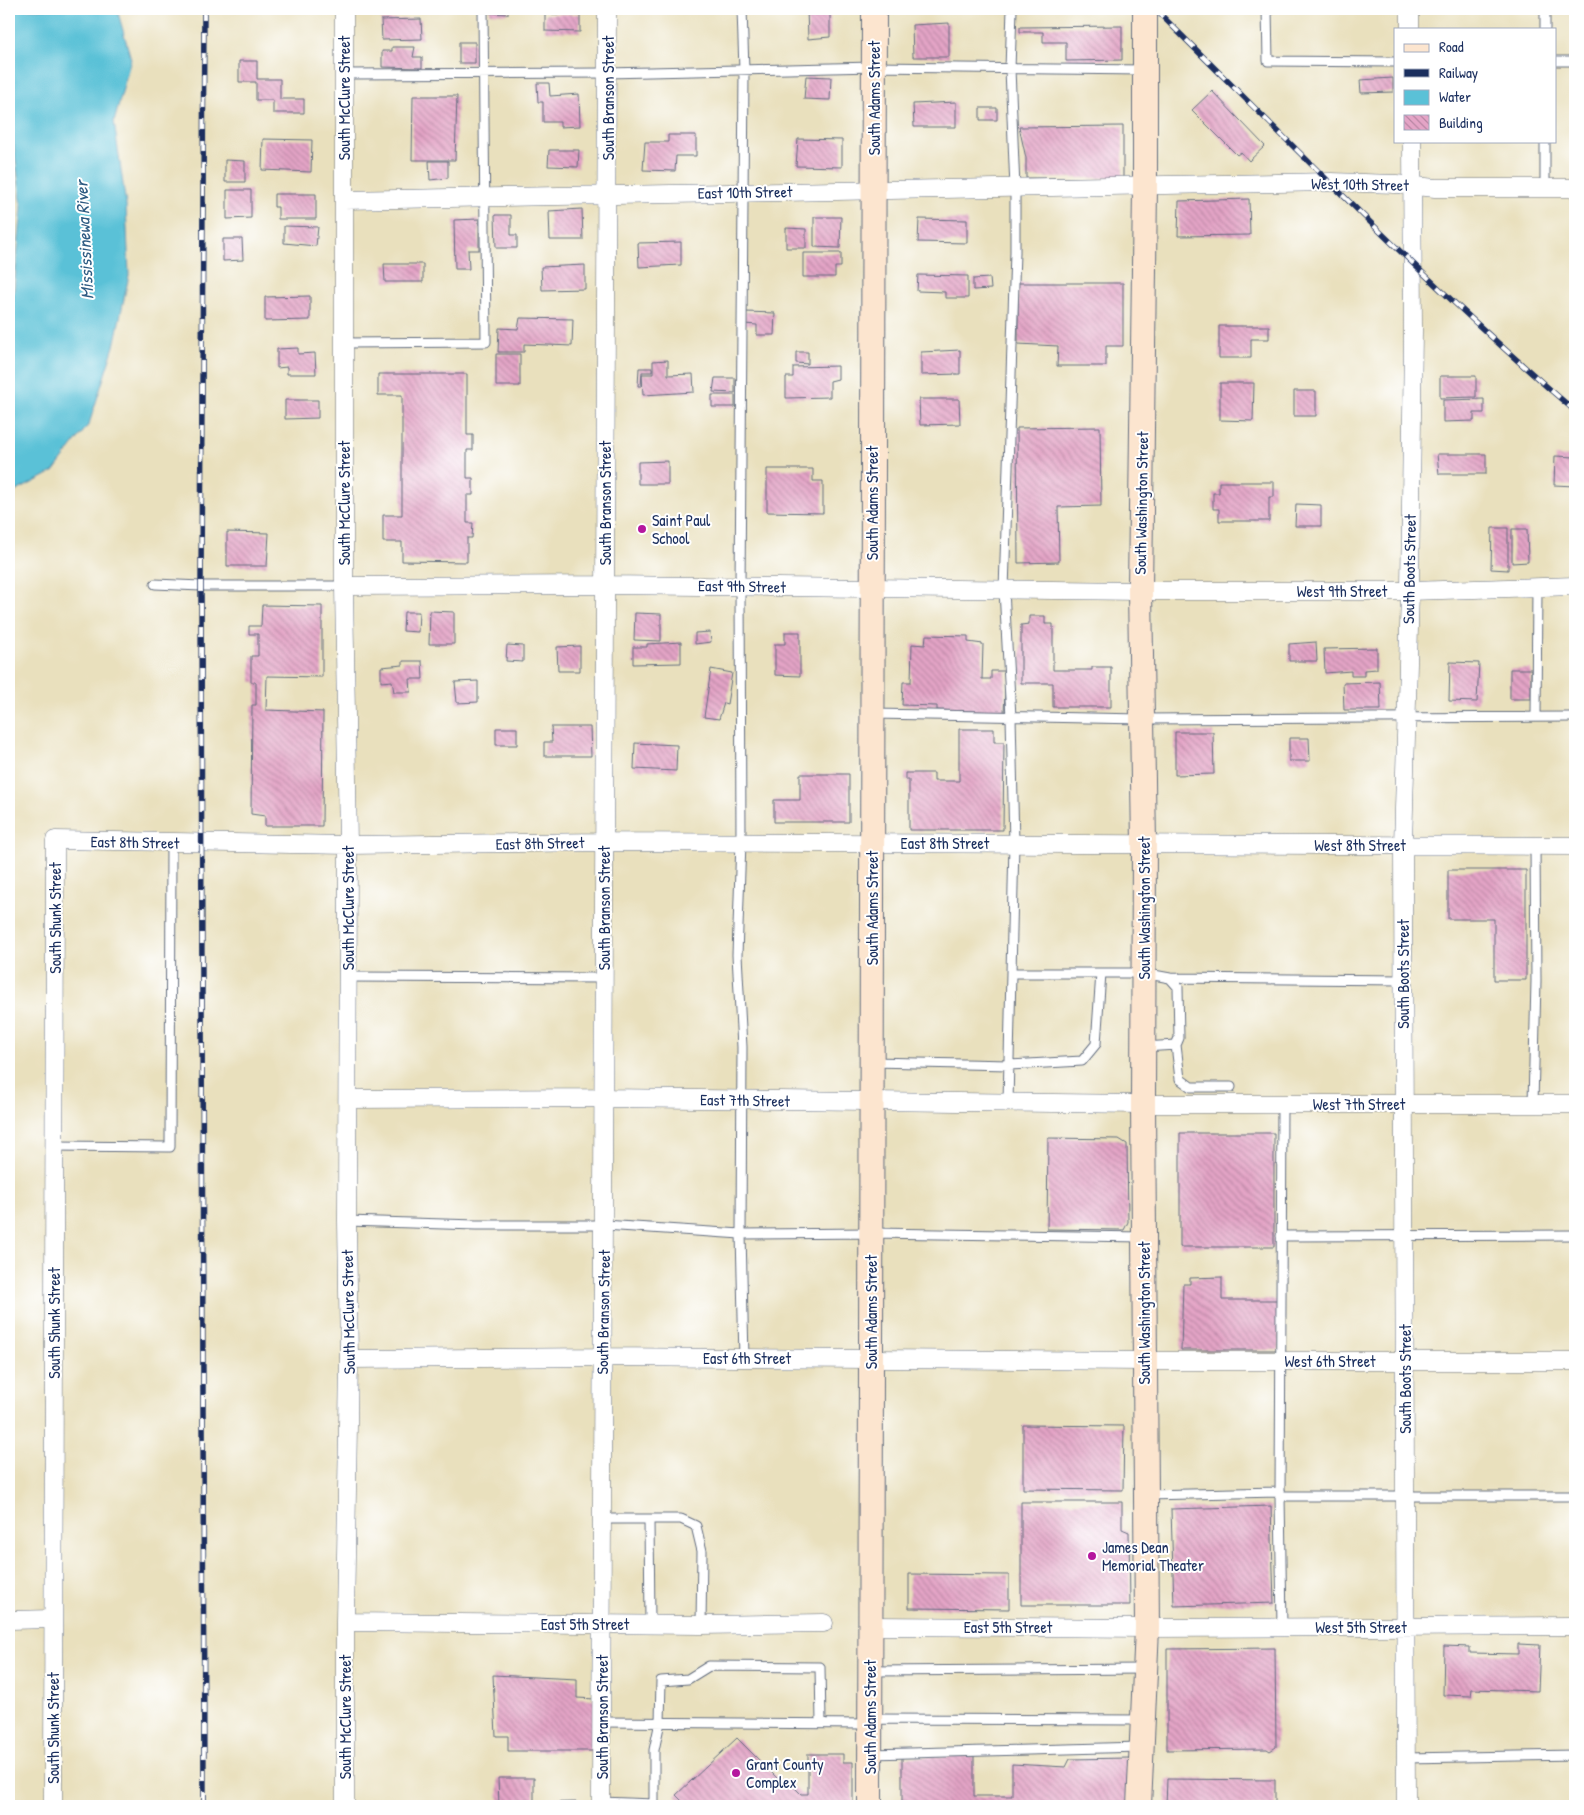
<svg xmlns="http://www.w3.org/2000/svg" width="1584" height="1815" font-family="'Patrick Hand',sans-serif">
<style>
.water{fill:#5ac1d7;stroke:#3a789a}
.building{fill:url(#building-back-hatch)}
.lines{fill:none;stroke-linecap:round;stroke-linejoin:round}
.lane-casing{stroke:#636d7f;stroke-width:11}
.street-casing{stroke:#636d7f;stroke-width:19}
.secondary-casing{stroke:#636d7f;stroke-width:26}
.lane{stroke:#fff;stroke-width:9}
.street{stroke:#fff;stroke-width:18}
.secondary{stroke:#fce5cf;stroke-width:24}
.rail-casing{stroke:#1b2f5e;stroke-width:5.5}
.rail{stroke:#fff;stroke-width:4;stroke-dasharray:11;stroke-linecap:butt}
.poi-dot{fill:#b5179e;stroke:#fff;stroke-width:2}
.labels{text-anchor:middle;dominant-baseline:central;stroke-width:4;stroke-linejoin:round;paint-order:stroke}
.street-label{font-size:16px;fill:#1b2f5e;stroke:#fff}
.poi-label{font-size:16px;fill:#1b2f5e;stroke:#fff;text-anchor:start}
.water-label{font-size:18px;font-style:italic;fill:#2e5b82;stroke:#fff}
</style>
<defs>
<pattern id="building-back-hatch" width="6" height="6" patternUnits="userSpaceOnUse" patternTransform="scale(1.25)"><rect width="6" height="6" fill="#e4a4c6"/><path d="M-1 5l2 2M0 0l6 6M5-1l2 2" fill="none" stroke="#b886a4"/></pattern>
</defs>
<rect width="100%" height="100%" fill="#fff"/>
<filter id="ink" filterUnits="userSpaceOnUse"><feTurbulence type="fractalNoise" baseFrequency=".02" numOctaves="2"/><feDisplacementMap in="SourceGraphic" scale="10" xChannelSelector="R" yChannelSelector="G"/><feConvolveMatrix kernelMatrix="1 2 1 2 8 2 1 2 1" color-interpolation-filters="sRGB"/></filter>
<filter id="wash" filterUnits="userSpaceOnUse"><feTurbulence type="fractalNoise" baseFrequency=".0096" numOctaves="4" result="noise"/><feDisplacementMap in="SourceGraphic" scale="20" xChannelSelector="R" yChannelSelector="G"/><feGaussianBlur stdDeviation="1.12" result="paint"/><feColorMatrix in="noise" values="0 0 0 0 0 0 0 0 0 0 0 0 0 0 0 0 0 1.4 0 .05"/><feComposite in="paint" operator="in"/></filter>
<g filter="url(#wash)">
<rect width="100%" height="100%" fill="#e9e0bd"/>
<path class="water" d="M9 9H117L131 59 114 122 126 205 129 275 114 346 89 424 53 472 9 495V313L13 301 22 207 9 109Z"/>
<g id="blocks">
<path class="building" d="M490 9H508V14L490 13Z
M634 9H660V12L634 11Z
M807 9H830V37L808 39Z
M545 14H580V32L545 31Z
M421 19 422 39 382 40 381 20Z
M949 23V57H913L912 25Z
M1122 26V60L1066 61V42H1043V32H1020V27Z
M459 42H475V63H459Z
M392 47H415L413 57H422V68L382 67V51H392Z
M239 61H257V79H280V99H304V113H273V100H256V82H239Z
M806 76 831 77 830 100 804 99Z
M1393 78V92L1361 93 1360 80Z
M537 83H549L550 96 579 94 580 126 560 127V122H543V102H538Z
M1212 91 1265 146 1249 161 1241 152 1237 155 1192 110Z
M413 96H457L455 160H412Z
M956 102V127H914L913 104Z
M980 108H997V120H980Z
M1123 126V178H1026V158L1019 127Z
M668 135H696V156H676L675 171 643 170 645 142H668Z
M263 139 312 140 311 172 262 170Z
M798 139 842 140V167L796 166Z
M549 150H579L578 167 548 166Z
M225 160 245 161V182H225Z
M429 161H448V178L430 180Z
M227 190H251V218L227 219Z
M274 194H316V219H278V207H274Z
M1249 199 1250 235 1178 236 1179 201Z
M582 209 583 240H550L549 211Z
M495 215H511V235H517V248H496Z
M814 217H841L840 248 814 247Z
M479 219V250H468L469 269H455L454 220Z
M919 219 967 220V243L918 242Z
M284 226 318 227 316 246 284 243Z
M786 228 806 229V248H786Z
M223 239H242L243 260 223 261Z
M681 242V265L639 267 638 243Z
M803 253H841V267H835V277H803Z
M384 264H423V282H385Z
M585 265V289L542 290 541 267Z
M918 275 968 276V298H945V292L917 291Z
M990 278 991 289 973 290V279Z
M1018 283H1123V346H1106V366H1057L1058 346 1018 344Z
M310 296V320L265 321V297Z
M745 312 775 313 774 335H757V325L744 324Z
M520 318 573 319 572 346 524 344V352H498L499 328 518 329Z
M1219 326H1269V339H1251V358H1219Z
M298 348V354L315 353 316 374H287V367L277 368V349Z
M960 350V374L921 375V352Z
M796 352H808V364L796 363Z
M496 354H520V386H496Z
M668 360V375L693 374 694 392 643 395 642 374H653V361Z
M838 366V379L830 381V397L786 398V377H793V367Z
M639 368H652V372H642L641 386H638Z
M378 374H467V435H473V450H467V478H473V495H467V523H473L472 538H467V562L402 561V542H383V515H402V395H378Z
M1440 376H1476V397L1440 398Z
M715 378H735V393L713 392Z
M1220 383H1254L1253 421 1220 420Z
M1294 391H1316V416H1294Z
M712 395H735V407H712Z
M919 399H959L960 424 920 425Z
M1484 399V413H1474V421L1443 422V400Z
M285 400H318V418L285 419Z
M1100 427 1101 506 1058 507 1059 562 1018 563 1017 428Z
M1437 454H1486V474H1439Z
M1555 456 1575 457V486L1554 485Z
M668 461V484H638V462Z
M767 469H813V481H823V513L767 512Z
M1219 482H1274V497H1269V521H1219V509H1213V493H1219Z
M1296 504 1321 505V526H1295Z
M1492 528H1508V570L1491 569Z
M1512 529H1527L1528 562 1512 563Z
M227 532 269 533 267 566H227Z
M262 605 322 606V677L267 676 266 710 323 712 322 826H265V816L251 814 252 705H256V682H251V656H258V634H249V626H261Z
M430 611 454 612V644H429Z
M404 612H419L418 632 403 631Z
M635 613 661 614V641L634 640Z
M1029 616H1045V624H1053V670H1092V667H1111V707H1053V683H1021V625L1029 624Z
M710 632 711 642 695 644V633Z
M785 632H800V676L775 675V644H785Z
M926 635 968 636V642L983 644 982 679H991V671H1006L1004 712 937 710V706L902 705 903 682H911L912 644 925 645Z
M681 642V663L633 664V647H647V644Z
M1316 642 1317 661H1289V644Z
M507 645 523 646V662L506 661Z
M580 646V671H558L557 647Z
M1377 648V669L1364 670V676H1351V671L1325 673 1324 649Z
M403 661H422L423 679H410L411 692H394L392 681 381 682V667L403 665Z
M1450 662 1479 663 1477 702 1449 701Z
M711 669 732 673 727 704 724 703 719 719 704 717Z
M1510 669H1531V699H1510Z
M478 681V702L457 703 455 682Z
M1380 682 1381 710H1344L1343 683Z
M551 727H590L591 756H544V742H552Z
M496 728H517V745H496Z
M959 729H994V742H1004L1003 830H909V780H905V773H934V781H959Z
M1175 732H1213L1214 774 1175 775Z
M1289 738H1309L1310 761H1289Z
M635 743 677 745 676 771 634 769Z
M800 774H849V822H774V800H800Z
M1448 870H1526V980H1494V919H1448Z
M1180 1133H1274V1247H1180Z
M1048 1138 1119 1139 1127 1144 1128 1222 1124 1230 1047 1229Z
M1222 1277V1300H1279V1350H1181L1183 1284H1190V1278Z
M1023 1425 1124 1426 1123 1490 1023 1489Z
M1021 1502H1122V1529L1129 1532 1130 1605H1021Z
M1271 1506 1274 1603 1174 1606 1171 1509Z
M909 1574 1009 1575V1609L909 1608Z
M1518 1644 1540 1645 1538 1691 1472 1689 1471 1696 1443 1695 1444 1646 1470 1647V1653L1518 1654Z
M1275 1648 1276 1747 1270 1751 1267 1749 1167 1750V1649Z
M493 1675 577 1679V1698L595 1699 596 1751H508V1736H496Z
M737 1738 787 1788 790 1783 801 1794H808V1754H843V1762H853V1806H687L676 1795Z
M974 1756V1796H1012V1764L1066 1767 1070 1759 1129 1758 1128 1806H902V1757Z
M498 1778H534V1803L577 1802V1806H499Z
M1167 1779 1275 1780V1806H1166Z"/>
</g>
</g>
<g filter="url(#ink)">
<use href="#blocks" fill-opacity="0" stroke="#636d7f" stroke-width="1"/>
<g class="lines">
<g class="lane-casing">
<path id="lane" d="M742 9 744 70 740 586 741 842 737 955 742 1047 741 1234 744 1358
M1267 9 1268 61 1395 62
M1545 29V9
M1555 61H1575
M344 74 607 73 874 67 1144 70
M1545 141V188
M344 343 486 342 483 9
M155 584 201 586H344
M874 714 1142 719 1575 717
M1536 717 1537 588
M1011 973H1143L1170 978 1178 987 1179 1038 1176 1045 1144 1047
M348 977 604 978
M1170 978 1403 980
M1176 1045 1180 1079 1191 1087H1231
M872 1062 1009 1065 1082 1061 1096 1044 1101 973
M1008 1103 1014 843 1011 717 1004 590 1015 252V188L1010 69 1012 9
M1282 1104 1280 1496 1282 1627
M1533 1104 1536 981 1535 846
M54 1146 170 1147 171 843
M347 1221 476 1225H604L741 1234 871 1233 1144 1237
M1281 1236 1575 1235
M1147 1495 1280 1492
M1280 1496H1575
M602 1519H681L696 1526 702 1551 701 1625
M649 1519 650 1624
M870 1671 1145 1669
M870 1719 1142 1720
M602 1722 870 1724
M871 1754 1141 1747
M1406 1758 1575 1755
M601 1802 654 1804V1750L660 1722 661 1681 688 1679 709 1666 820 1667 821 1723"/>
</g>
<g class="street-casing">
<path id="street" d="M344 9V586L348 845 347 1221 349 1359 345 1622V1806
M1410 9V29
M344 200 1331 182 1396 184 1435 188H1575
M344 586 605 585 1140 591H1410L1575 586
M348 1099 603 1098 1143 1104H1575
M349 1359 602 1357 1145 1361H1575
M9 1620 53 1619
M345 1622 701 1625 824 1623
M870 1626 1147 1628 1575 1626
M53 1806 55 840 348 845 604 842 1575 846
M601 1806 607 9
M1406 1806 1403 845 1410 591 1413 330 1412 141"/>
</g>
<g class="secondary-casing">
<path id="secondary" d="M870 1806 874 9
M1139 1806 1147 1628 1143 1104 1144 844 1140 591 1145 187V9"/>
</g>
<use href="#lane" class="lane"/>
<use href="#street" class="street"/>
<use href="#secondary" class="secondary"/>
<g class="rail-casing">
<path id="rail" d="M204 9 201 586 204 1806
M1155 9C1293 145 1428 285 1575 411"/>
</g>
<use href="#rail" class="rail"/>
</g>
</g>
<g class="poi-dot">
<circle cx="642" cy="529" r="5"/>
<circle cx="1092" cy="1556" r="5"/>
<circle cx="736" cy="1773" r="5"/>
</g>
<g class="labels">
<g class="street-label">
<text transform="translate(344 98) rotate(-90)">South McClure Street</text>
<text transform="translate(608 98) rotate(-90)">South Branson Street</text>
<text transform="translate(874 98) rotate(-90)">South Adams Street</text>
<text transform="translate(1360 184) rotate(1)">West 10th Street</text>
<text transform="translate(745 192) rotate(-1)">East 10th Street</text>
<text transform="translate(344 503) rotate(-90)">South McClure Street</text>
<text transform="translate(605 503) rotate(-90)">South Branson Street</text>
<text transform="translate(872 503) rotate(-90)">South Adams Street</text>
<text transform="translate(1141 503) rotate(-89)">South Washington Street</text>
<text transform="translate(1409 569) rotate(-89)">South Boots Street</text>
<text transform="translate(742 586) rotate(1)">East 9th Street</text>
<text x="1342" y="591">West 9th Street</text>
<text transform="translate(135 842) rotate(1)">East 8th Street</text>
<text transform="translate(540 843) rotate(-1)">East 8th Street</text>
<text x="945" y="843">East 8th Street</text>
<text x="1360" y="845">West 8th Street</text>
<text transform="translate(348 908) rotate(-90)">South McClure Street</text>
<text transform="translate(604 908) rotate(-90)">South Branson Street</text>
<text transform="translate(872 908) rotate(-90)">South Adams Street</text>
<text transform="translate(1144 908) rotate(-90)">South Washington Street</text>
<text transform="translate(55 918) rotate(-90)">South Shunk Street</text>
<text transform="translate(1403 974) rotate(-90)">South Boots Street</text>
<text transform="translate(745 1100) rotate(1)">East 7th Street</text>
<text x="1359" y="1104">West 7th Street</text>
<text transform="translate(348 1312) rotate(-91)">South McClure Street</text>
<text transform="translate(603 1312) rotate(-89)">South Branson Street</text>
<text transform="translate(871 1312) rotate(-90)">South Adams Street</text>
<text transform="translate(1144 1313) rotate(-90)">South Washington Street</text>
<text transform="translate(54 1323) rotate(-90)">South Shunk Street</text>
<text x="747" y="1358">East 6th Street</text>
<text x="1330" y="1361">West 6th Street</text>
<text transform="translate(1405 1379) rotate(-90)">South Boots Street</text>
<text x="585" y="1624">East 5th Street</text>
<text x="1008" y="1627">East 5th Street</text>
<text x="1361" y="1627">West 5th Street</text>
<text transform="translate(345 1717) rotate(-90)">South McClure Street</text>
<text transform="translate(602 1717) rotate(-90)">South Branson Street</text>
<text transform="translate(870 1717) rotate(-90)">South Adams Street</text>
<text transform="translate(53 1728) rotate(-90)">South Shunk Street</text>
</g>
<g class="poi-label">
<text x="652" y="520">Saint Paul<tspan x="652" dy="18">School</tspan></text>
<text x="1102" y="1547">James Dean<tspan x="1102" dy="18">Memorial Theater</tspan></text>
<text x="746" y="1764">Grant County<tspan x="746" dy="18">Complex</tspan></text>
</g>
<g class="water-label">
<text transform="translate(84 240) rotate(-93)">Mississinewa River</text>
</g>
</g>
<rect width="1584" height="1815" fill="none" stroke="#fff" stroke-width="30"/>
<rect x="1394" y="28" width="162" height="115" fill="#ffffff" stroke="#a4acbf"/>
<rect x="1404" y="44" width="25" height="8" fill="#fce5cf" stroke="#a4acbf"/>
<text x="1439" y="52" font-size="15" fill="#1b2f5e">Road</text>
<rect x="1404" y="69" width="25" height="8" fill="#1b2f5e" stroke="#a4acbf"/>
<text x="1439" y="78" font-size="15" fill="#1b2f5e">Railway</text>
<rect x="1404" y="90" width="25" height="15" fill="#5ac1d7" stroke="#a4acbf"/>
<text x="1439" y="102" font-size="15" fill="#1b2f5e">Water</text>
<rect x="1404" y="115" width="25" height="15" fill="url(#building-back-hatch)" stroke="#a4acbf"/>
<text x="1439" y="128" font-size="15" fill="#1b2f5e">Building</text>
</svg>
